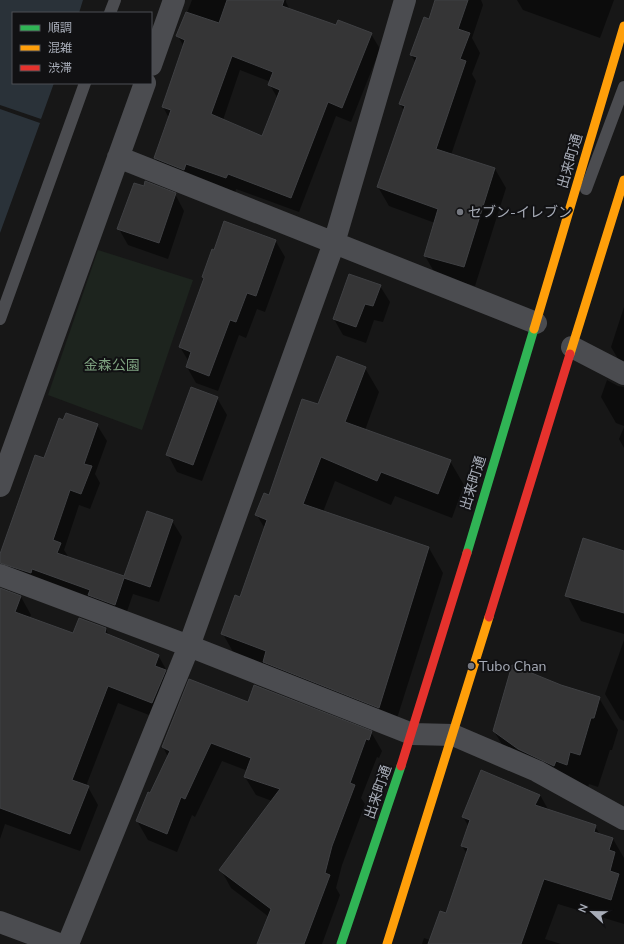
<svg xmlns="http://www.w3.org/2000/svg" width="624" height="944" font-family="'Nunito Sans','Noto Sans JP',sans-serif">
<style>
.green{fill:#1d241e}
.water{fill:#2a3239}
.shadow{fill:#0007;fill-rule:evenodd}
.building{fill:#353536;stroke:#3f4043;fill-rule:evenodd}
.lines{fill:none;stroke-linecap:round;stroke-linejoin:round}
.lane{stroke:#4b4c50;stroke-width:12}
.street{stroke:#4b4c50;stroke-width:22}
.fast{stroke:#30b455;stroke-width:9}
.slow{stroke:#ff9f0a;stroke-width:9}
.jam{stroke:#e5322d;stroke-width:9}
.poi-dot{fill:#757880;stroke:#111113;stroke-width:1.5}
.labels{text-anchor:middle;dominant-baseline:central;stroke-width:4;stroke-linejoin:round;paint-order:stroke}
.street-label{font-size:14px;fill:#a8adb8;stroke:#111113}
.poi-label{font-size:14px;fill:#a8adb8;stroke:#111113;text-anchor:start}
.park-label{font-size:14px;fill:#7fa381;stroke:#111113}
</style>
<rect width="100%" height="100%" fill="#171717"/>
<path class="green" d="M98 250 193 280 142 430 48 395Z"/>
<path class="water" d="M0 0H83L79 13H13V83H54L41 119 0 105Z
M0 109 40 123 0 233Z"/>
<path class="shadow" d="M192 0H286V2L290 10 337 26 371 34 380 49 351 122 336 116 299 212 236 189 235 193 164 173 155 158 169 118 163 107 184 47 178 36ZM240 70 271 82 270 85 278 99 263 138 223 120Z
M436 0H481L483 5 472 38 480 53 472 74 476 81 451 155 495 169 506 188 475 286 436 275 425 256 435 223 389 206 378 187 404 111 400 104 416 63 411 55 430 20Z
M517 0H614L600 38 523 10Z
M175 194 184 211 168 259 128 245 119 229Z
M275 240 285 257 265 312 257 309 246 338 239 335 218 391 196 383 187 367 189 362 180 347 204 280 203 277Z
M380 286 390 302 383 322 374 320 366 343 343 335 334 319Z
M624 307V369L611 347Z
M365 368 379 392 365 430 450 461 464 485 452 518 395 496 391 505 335 481 323 512 429 548 443 573 393 731 237 659 223 634 240 599 265 529 257 515 270 496 318 406Z
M607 380 618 386 624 387V426L616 423 601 397Z
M217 398 227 415 202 481 177 472 168 455Z
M97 425 107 441 95 474 100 483 90 509 79 505 64 550 69 558 125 577 172 521 182 537 159 602 133 594 124 620 10 568 1 553 45 460Z
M624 427V448L619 439Z
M624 552V634L581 621 567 595Z
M2 590 21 597 31 615 29 618 74 634 106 629 109 636 158 655 168 673 162 720 118 703 86 786 88 787 98 805 80 851 5 824 0 839V595Z
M624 640V721L620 719 605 694Z
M599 698 618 730 612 750H610L598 787 589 784 585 797 513 763 494 731Z
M249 703 371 732 382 751 379 758 377 757 361 798 365 804 342 865 336 888 340 895 322 944H258L269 917 231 888 221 870 272 801 256 795 245 777 248 771 222 761 195 817 192 815 177 852 148 840 137 821 168 757 163 747Z
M540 795 549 811 595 826 600 835 613 839 624 858V924L558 904 545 939 561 944H422L424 938 430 940 447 915 467 854 462 846 469 827 463 817Z"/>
<path class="building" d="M227 0H284L282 6 336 25 338 20 372 33 342 108 328 102 291 198 228 174 226 178 186 164 184 170 154 158 171 110 162 107 185 40 176 36 186 12 219 23ZM232 56 273 72 268 85 280 90 262 136 211 114Z
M435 0H468L458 29 470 33 460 59 466 61 436 149 495 168 464 267 424 256 438 209 377 187 405 106 399 104 417 57 410 55 424 17 429 19Z
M145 181 176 193 159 243 117 229 134 183 144 186Z
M224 221 276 240 256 296 247 293 236 322 230 320 209 376 186 367 191 352 179 347 204 278 202 277 212 249 214 250Z
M349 274 381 285 373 306 365 304 356 327 333 319Z
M337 356 366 367 345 422 451 460 438 494 381 472 377 481 321 457 303 504 429 547 379 708 263 662 266 651 221 634 235 595 240 597 267 520 255 515 264 493 269 495 302 399 318 404Z
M191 387 218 397 193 465 166 455Z
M66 413 98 424 84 464 92 466 81 494 70 490 53 540 61 543 57 553 124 576 147 511 173 520 150 587 124 578 115 605 88 595 90 590 32 569 31 573 0 563V554L35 455 44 458 59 418 63 420Z
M583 538 624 551V613L565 596Z
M0 588 21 596 15 612 73 633 79 618 106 628 105 633 159 655 155 666 166 670 152 703 108 686 72 780 89 786 70 834 0 808Z
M512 665 561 685 600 697 594 718H591L580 755 570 752 567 765 556 761 554 766 518 749 493 731Z
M189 679 248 702 254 685 372 731 369 740 366 739 350 783 355 785 332 846 325 873 330 875 304 944H257L271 909 219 870 280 789 244 777 251 758 211 743 185 799 181 797 167 834 136 821 148 792 150 793 170 751 162 747Z
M481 770 540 795 535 805 596 825 594 832 613 838 609 850 615 852 610 871 619 874 611 900 544 879 521 944H428L440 911 446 913 468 848 461 846 470 820 462 817Z"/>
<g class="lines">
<path class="lane" d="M110 13 115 0
M586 189 624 87
M0 319 85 83"/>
<path class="street" d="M151 65 174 0
M118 157 536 323
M572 347 624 374
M0 486 145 83
M0 575 189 646 412 734 453 735 537 771 624 819
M0 922 59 944
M68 944 189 646 334 243 405 0"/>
<path class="fast" d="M467 553 534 329
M341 944 401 766"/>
<path class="slow" d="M534 329 624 26
M570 354 624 180
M387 944 489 617"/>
<path class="jam" d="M489 617 570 354
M401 766 467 553"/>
</g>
<g class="poi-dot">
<circle cx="460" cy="212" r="4"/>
<circle cx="471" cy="666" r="4"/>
</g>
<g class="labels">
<g class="street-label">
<text transform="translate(570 161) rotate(-74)">出来町通</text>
<text transform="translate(473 483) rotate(-73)">出来町通</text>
<text transform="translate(378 792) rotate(-71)">出来町通</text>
</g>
<g class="poi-label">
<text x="468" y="212">セブン-イレブン</text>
<text x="479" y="666">Tubo Chan</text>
</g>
<g class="park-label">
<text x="112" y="365">金森公園</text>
</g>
</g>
<rect x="12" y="12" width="140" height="72" fill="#111113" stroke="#4d4f55"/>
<rect x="20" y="25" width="20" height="6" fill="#30b455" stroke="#4d4f55"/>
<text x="48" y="32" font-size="12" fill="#a8adb8">順調</text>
<rect x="20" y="45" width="20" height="6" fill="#ff9f0a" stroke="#4d4f55"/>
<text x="48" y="52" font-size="12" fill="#a8adb8">混雑</text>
<rect x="20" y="65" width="20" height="6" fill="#e5322d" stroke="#4d4f55"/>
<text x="48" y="72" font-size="12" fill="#a8adb8">渋滞</text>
<g transform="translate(592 912) rotate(292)" stroke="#111113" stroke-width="3" paint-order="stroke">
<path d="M0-3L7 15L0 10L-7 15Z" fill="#a8adb8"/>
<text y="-6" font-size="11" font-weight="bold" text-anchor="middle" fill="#a8adb8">N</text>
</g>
</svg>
